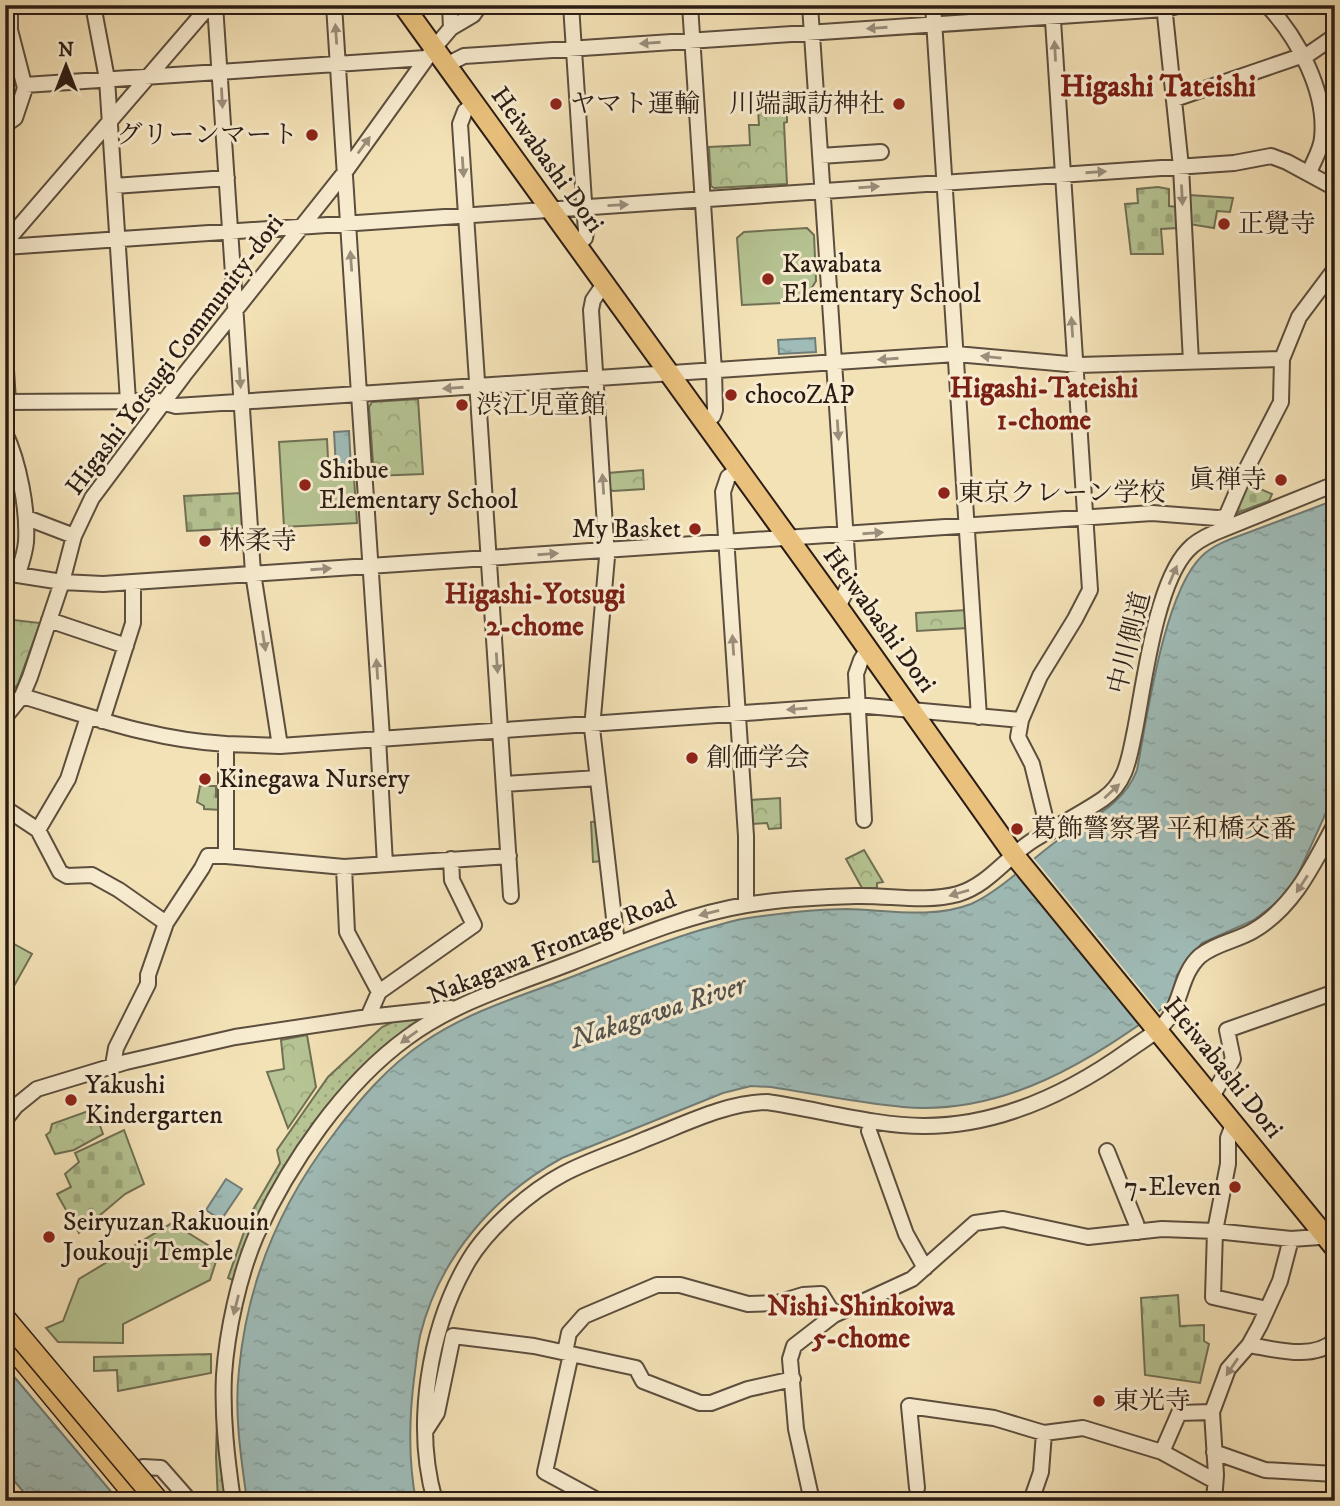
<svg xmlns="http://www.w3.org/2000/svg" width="1340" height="1506" font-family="'IM FELL DW Pica','Noto Serif JP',serif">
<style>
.grass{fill:url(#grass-dots);stroke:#707054;stroke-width:2}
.cemetery{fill:url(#cemetery-stones);stroke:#707054;stroke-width:2}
.park{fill:url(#park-crowns);stroke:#707054;stroke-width:2}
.garden{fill:#b6c493;stroke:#707054;stroke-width:2}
.water{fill:url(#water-ripples);stroke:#707c77;stroke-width:2}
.pier{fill:#f4e2b7}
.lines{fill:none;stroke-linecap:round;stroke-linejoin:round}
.minor-casing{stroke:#5c4e3e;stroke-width:18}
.major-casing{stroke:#2a1c15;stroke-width:23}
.highway-casing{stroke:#2a1c15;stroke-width:24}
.minor{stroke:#f8ecd0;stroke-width:14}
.major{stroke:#eac17c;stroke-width:19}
.highway{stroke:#eac17c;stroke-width:21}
.highway-bridge-casing{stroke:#2a1c15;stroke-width:24;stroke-linecap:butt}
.highway-bridge{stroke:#eac17c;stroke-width:21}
.oneway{fill:#9b8e7c}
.poi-dot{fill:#8f2418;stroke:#f8ecd0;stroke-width:2.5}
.labels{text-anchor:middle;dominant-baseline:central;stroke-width:6;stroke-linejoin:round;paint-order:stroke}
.poi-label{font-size:26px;fill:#2a1c15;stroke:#f8ecd0;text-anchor:start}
.street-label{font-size:26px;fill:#2a1c15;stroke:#f8ecd0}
.neighbourhood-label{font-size:28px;font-weight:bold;fill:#7a1f14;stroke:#f8ecd0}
.water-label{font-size:28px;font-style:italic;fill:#53544e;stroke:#f8ecd0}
.quarter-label{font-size:30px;font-weight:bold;fill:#7a1f14;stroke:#f8ecd0}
</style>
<defs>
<pattern id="grass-dots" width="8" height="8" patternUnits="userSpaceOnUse" patternTransform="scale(1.75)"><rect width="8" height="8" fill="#b6c493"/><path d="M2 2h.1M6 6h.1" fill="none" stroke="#9da87e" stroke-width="1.8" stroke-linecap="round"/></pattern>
<pattern id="cemetery-stones" width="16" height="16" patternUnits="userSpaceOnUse" patternTransform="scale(1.75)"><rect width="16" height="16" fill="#b6c493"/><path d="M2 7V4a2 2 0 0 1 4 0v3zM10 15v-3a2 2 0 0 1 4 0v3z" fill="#9da87e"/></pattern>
<pattern id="park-crowns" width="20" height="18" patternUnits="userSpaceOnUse" patternTransform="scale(1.75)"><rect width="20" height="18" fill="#b6c493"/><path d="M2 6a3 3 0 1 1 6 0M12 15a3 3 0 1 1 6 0" fill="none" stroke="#9da87e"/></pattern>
<pattern id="water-ripples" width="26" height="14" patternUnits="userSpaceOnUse" patternTransform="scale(1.75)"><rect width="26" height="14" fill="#9fbcb8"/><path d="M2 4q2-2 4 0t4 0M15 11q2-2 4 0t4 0" fill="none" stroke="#89a19d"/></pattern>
</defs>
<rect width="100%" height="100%" fill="#f4e2b7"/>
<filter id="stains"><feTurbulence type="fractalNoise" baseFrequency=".00286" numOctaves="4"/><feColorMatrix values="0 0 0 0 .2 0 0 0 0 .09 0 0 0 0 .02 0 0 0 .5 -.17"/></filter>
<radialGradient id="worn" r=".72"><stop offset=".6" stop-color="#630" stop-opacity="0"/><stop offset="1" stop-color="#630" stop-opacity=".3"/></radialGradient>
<path class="grass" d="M434 1013 334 1100 237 1282 228 1278 250 1215 280 1163 277 1150 328 1077 382 1027 397 1020Z
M217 1418 228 1501H218L216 1457Z"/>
<path class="cemetery" d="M1158 187 1169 189V206L1177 207 1178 228 1161 229 1163 254H1131L1125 204 1138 203 1137 189Z
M1189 195 1233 198 1230 212 1217 211 1214 228 1189 224Z
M1244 482 1272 494 1269 501 1231 515Z
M242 493 244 528 187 531 184 496Z
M124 1130 144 1184 125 1194 79 1233 57 1194 71 1187 65 1174 79 1162 75 1153Z
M1178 1295 1180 1326 1204 1325V1341L1209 1344 1200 1383 1145 1375 1141 1298Z
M211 1354V1373L118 1391 117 1370 94 1371V1357Z"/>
<path class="park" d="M787 108V122L784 123 787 184 714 188 711 186 709 147 750 145 749 125H759L758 110Z
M418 399 423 474 374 476 369 407 372 402Z
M643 470 644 489 613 491 610 489 608 473Z
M967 610 968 628 917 631 916 613Z
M5 619 40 623 18 684 5 700Z
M200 786H216V797H221V810L204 809V806L197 802Z
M780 798 781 828 769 829 767 823 752 824 751 800Z
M598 821 602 861 593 862 591 822Z
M864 850 883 882 877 883V888H862L846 859Z
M307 1035 316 1087 288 1128 267 1072 284 1069 281 1040Z
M94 1109 103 1134 74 1150 55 1154 46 1135 50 1132 52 1124Z"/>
<path class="garden" d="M807 228 814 235 816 281 803 302 742 305 737 238 744 232Z
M327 439 329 478 354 477 357 523 284 527 279 442Z
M5 939 32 954 5 1002Z
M172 1223 219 1252 210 1280 123 1324V1343L58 1342 46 1328 63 1321 79 1279Z"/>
<path class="water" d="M815 338 816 352 779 354 778 340Z
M349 431 351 468 336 469 334 432Z
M1335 500V793L1296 879 1277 902 1254 920 1202 943 1177 975 1170 1003C1091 1060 1006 1116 903 1107 859 1103 815 1094 771 1087L751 1086 723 1093 562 1158C493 1196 439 1258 420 1336 417 1350 416 1365 414 1379 409 1420 408 1460 416 1501H247C241 1458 234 1413 239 1370 247 1283 280 1204 333 1135 359 1100 387 1067 424 1042 469 1011 524 995 574 976 617 959 660 942 704 929 717 926 730 921 742 919 775 914 814 909 847 909 887 910 933 919 971 904 1001 891 1033 857 1061 838 1091 818 1124 805 1137 770 1147 717 1164 592 1202 556 1215 543 1237 537 1255 530 1281 520 1308 510 1335 500Z
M226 1179 242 1189 221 1220 206 1210Z
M5 1366 119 1501H31L5 1470Z"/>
<path class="pier" d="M1032 856 1160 1013 1141 1028 1013 872Z"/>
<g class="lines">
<g class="minor-casing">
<path id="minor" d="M93 5 107 79 128 401
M215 5 253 573 280 746
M334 5 359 394 956 354 1079 365 1282 359
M450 5 451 28
M571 5 586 232 585 238 576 246
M690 5 714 371 715 410 713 416 704 423
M810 5 849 585 838 607
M933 5 979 717
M1164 5 1181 167 1191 362
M1267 5C1298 38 1327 92 1322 138 1321 150 1313 162 1309 173
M1303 58 1335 36
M446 65 464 56 1165 9 1182 5
M25 85 426 58
M1175 99 1301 56
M474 104 465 111 460 124 511 896
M5 125 15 118 25 88 10 30V5
M820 156 881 152
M114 186 227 178
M5 243 210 5
M5 247 1234 163 1271 156 1287 162 1335 188
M604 284 593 300 591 310 607 557 592 728 617 944
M5 354 8 402
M5 402 158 401 176 406 359 394 382 738
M5 433C19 462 28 510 26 542 25 553 21 564 18 574
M738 470 728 477 723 492 746 836V905
M27 518 74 536
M5 573 62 582 103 584 1152 513 1217 518 1226 517 1248 466 1281 402 1282 359 1299 317 1335 269
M49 620 126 646
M22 696C92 717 153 740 226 744V856H208L202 868 166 923 148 975V984L116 1048 113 1065
M5 717 22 696 30 677 62 582 74 536 92 498 184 375 345 172 434 48 451 28 473 15 480 5
M102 721 133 623V582
M378 738 385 864
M226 744 280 746 857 705 1021 720
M504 784 598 778
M5 808 38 830 60 872 67 876 92 875 119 890 166 923
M864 820 856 674 861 660 868 648
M38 830 68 779 88 717
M1049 833 1032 764 1018 737 1021 720 1040 676 1075 619 1090 590 1052 5
M226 856 344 867 509 856
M344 867 347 932 379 992
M368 1017 379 992 474 925 452 880 451 859
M1212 1097 1233 1059 1227 1030 1335 992
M5 1120 16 1106 37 1089 126 1062 235 1037 368 1017 451 1008
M1234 1122 1228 1138V1164L1215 1231 1213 1297 1267 1309
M869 1131 906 1234 925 1268
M1107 1151 1136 1223 1138 1232
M1249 1345C1274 1349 1314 1361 1335 1340
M565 1352 569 1333 584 1316 657 1285H680L748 1304 777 1303 803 1295 821 1294 834 1315
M571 1354 545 1472 595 1499 606 1501
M426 1430 437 1413 453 1336 534 1346 636 1368 643 1381 700 1403H711L748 1389 793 1379
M1162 1452 1215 1481
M1214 1452 1265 1470 1335 1474
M143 1467 161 1468 190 1501
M917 1488 909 1406 994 1418 1044 1433
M233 1501C227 1459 222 1417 224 1375 227 1331 239 1276 256 1236 288 1165 344 1083 408 1037 457 1001 517 984 573 962 629 940 686 915 746 905 781 899 820 897 856 896 890 895 925 903 958 894 989 885 1008 855 1035 839 1057 826 1081 814 1103 799 1127 782 1129 758 1135 730 1144 684 1156 583 1188 550 1195 542 1205 537 1214 533L1335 484
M435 1501C413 1425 429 1327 469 1260 488 1228 531 1191 563 1174 589 1160 619 1151 646 1139 685 1124 725 1103 767 1102 816 1109 876 1126 924 1126 998 1126 1069 1093 1129 1050 1140 1042 1153 1035 1163 1025 1182 1006 1179 975 1200 956 1216 943 1236 941 1253 931 1294 907 1313 865 1335 824
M812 1501 796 1429 790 1359 794 1346 834 1315 912 1279 975 1223 1003 1219 1088 1237 1162 1229 1215 1231 1291 1239 1334 1236
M1031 1501 1041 1472 1044 1433 1083 1428 1162 1452 1179 1413 1212 1412
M1214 1501 1216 1475 1212 1412 1228 1369 1249 1345 1260 1325 1280 1281 1291 1239"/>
</g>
<g class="major-casing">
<path id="major" d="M403 5 838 607 1014 855 1335 1248"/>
</g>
<g class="highway-casing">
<path id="highway" d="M5 1338 140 1501"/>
</g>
<use href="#minor" class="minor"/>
<use href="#major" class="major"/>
<use href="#highway" class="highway"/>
<g class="highway-bridge-casing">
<path id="highway-bridge" d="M5 1319 158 1501"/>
</g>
<use href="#highway-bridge" class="highway-bridge"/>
</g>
<defs><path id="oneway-solid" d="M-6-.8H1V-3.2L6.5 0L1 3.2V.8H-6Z" transform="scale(1.75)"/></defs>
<g class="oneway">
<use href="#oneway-solid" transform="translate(877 28) rotate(176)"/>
<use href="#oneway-solid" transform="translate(336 34) rotate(-94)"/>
<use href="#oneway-solid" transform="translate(650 43) rotate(176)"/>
<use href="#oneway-solid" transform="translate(1055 51) rotate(-93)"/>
<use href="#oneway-solid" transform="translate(222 98) rotate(87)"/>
<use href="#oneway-solid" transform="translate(364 145) rotate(-54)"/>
<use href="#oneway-solid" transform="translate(463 167) rotate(86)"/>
<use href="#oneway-solid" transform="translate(1096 172) rotate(-4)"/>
<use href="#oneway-solid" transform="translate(869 187) rotate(-4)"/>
<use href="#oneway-solid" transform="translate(1182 195) rotate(87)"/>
<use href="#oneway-solid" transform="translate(618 205) rotate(-3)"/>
<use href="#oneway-solid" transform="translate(351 261) rotate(-94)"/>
<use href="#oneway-solid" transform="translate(1072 327) rotate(-94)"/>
<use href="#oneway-solid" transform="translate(991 357) rotate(-174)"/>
<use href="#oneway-solid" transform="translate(888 359) rotate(176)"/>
<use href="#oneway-solid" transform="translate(240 378) rotate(86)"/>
<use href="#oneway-solid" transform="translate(453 388) rotate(176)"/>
<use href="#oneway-solid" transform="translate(838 430) rotate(86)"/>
<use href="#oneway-solid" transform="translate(603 484) rotate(-94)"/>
<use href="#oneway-solid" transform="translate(873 533) rotate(-4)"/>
<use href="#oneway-solid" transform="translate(548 554) rotate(-4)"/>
<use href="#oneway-solid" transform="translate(321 569) rotate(-4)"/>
<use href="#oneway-solid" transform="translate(1173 575) rotate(-67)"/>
<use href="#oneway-solid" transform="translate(264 641) rotate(81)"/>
<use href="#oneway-solid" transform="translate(733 645) rotate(-94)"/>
<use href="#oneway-solid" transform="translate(497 663) rotate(86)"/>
<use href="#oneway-solid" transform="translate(377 669) rotate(-94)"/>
<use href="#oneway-solid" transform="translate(797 709) rotate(176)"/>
<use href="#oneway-solid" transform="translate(1112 791) rotate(-43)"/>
<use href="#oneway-solid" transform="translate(1302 884) rotate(123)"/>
<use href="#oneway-solid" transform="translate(959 893) rotate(164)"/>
<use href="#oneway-solid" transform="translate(709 913) rotate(166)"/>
<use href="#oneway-solid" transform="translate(409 1037) rotate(144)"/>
<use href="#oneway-solid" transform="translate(236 1305) rotate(104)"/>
<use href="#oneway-solid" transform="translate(1232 1367) rotate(124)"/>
</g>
<g class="poi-dot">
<circle cx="556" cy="104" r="7"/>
<circle cx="899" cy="104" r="7"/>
<circle cx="312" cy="135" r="7"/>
<circle cx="1224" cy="224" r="7"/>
<circle cx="768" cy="279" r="7"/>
<circle cx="731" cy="395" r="7"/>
<circle cx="462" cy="405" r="7"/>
<circle cx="1281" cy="480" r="7"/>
<circle cx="305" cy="485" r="7"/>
<circle cx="944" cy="493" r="7"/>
<circle cx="695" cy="529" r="7"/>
<circle cx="205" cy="541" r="7"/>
<circle cx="692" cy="758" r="7"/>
<circle cx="205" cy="779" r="7"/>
<circle cx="1017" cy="829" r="7"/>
<circle cx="71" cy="1100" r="7"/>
<circle cx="1235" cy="1187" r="7"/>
<circle cx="49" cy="1237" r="7"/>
<circle cx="1099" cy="1401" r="7"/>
</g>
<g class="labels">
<g class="poi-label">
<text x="570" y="104">ヤマト運輸</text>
<text x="885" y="104" text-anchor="end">川端諏訪神社</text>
<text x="298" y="135" text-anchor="end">グリーンマート</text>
<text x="1238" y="224">正覺寺</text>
<text x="782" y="264">Kawabata<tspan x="782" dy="30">Elementary School</tspan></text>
<text x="745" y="395">chocoZAP</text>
<text x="476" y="405">渋江児童館</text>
<text x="319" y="470">Shibue<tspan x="319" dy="30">Elementary School</tspan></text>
<text x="1267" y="480" text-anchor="end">眞禅寺</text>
<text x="958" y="493">東京クレーン学校</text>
<text x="681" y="529" text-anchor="end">My Basket</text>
<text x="219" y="541">林柔寺</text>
<text x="706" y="758">創価学会</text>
<text x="219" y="779">Kinegawa Nursery</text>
<text x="1031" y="829">葛飾警察署 平和橋交番</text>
<text x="85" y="1085">Yakushi<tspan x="85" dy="30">Kindergarten</tspan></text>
<text x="1221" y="1187" text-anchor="end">7-Eleven</text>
<text x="63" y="1222">Seiryuzan Rakuouin<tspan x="63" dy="30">Joukouji Temple</tspan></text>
<text x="1113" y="1401">東光寺</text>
</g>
<g class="street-label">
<text transform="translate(547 160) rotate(54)">Heiwabashi Dori</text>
<text transform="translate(175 355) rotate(-53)">Higashi Yotsugi Community-dori</text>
<text transform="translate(879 620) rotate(54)">Heiwabashi Dori</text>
<text transform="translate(1130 643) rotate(-76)">中川側道</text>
<text transform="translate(552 948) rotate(-22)">Nakagawa Frontage Road</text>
<text transform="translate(1223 1068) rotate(51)">Heiwabashi Dori</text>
</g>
<g class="neighbourhood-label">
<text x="1044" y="388">Higashi-Tateishi<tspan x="1044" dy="32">1-chome</tspan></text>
<text x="535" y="594">Higashi-Yotsugi<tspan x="535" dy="32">2-chome</tspan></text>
<text x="861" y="1306">Nishi-Shinkoiwa<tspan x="861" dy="32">5-chome</tspan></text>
</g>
<g class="water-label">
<text transform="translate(658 1012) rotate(-18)">Nakagawa River</text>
</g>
<g class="quarter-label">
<text x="1158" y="87">Higashi Tateishi</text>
</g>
</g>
<rect width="1340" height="1506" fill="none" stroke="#f4e2b7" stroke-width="28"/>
<rect x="7" y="7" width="1326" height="1492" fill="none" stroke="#2a1c15" stroke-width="3.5"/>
<rect x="14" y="14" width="1312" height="1478" fill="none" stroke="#2a1c15" stroke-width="2"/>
<g transform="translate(66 66)" stroke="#f8ecd0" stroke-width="5" paint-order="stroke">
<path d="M0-5L12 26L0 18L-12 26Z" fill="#2a1c15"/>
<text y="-10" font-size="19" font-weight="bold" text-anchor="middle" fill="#2a1c15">N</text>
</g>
<rect width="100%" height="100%" filter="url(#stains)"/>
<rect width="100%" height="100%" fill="url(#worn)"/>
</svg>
